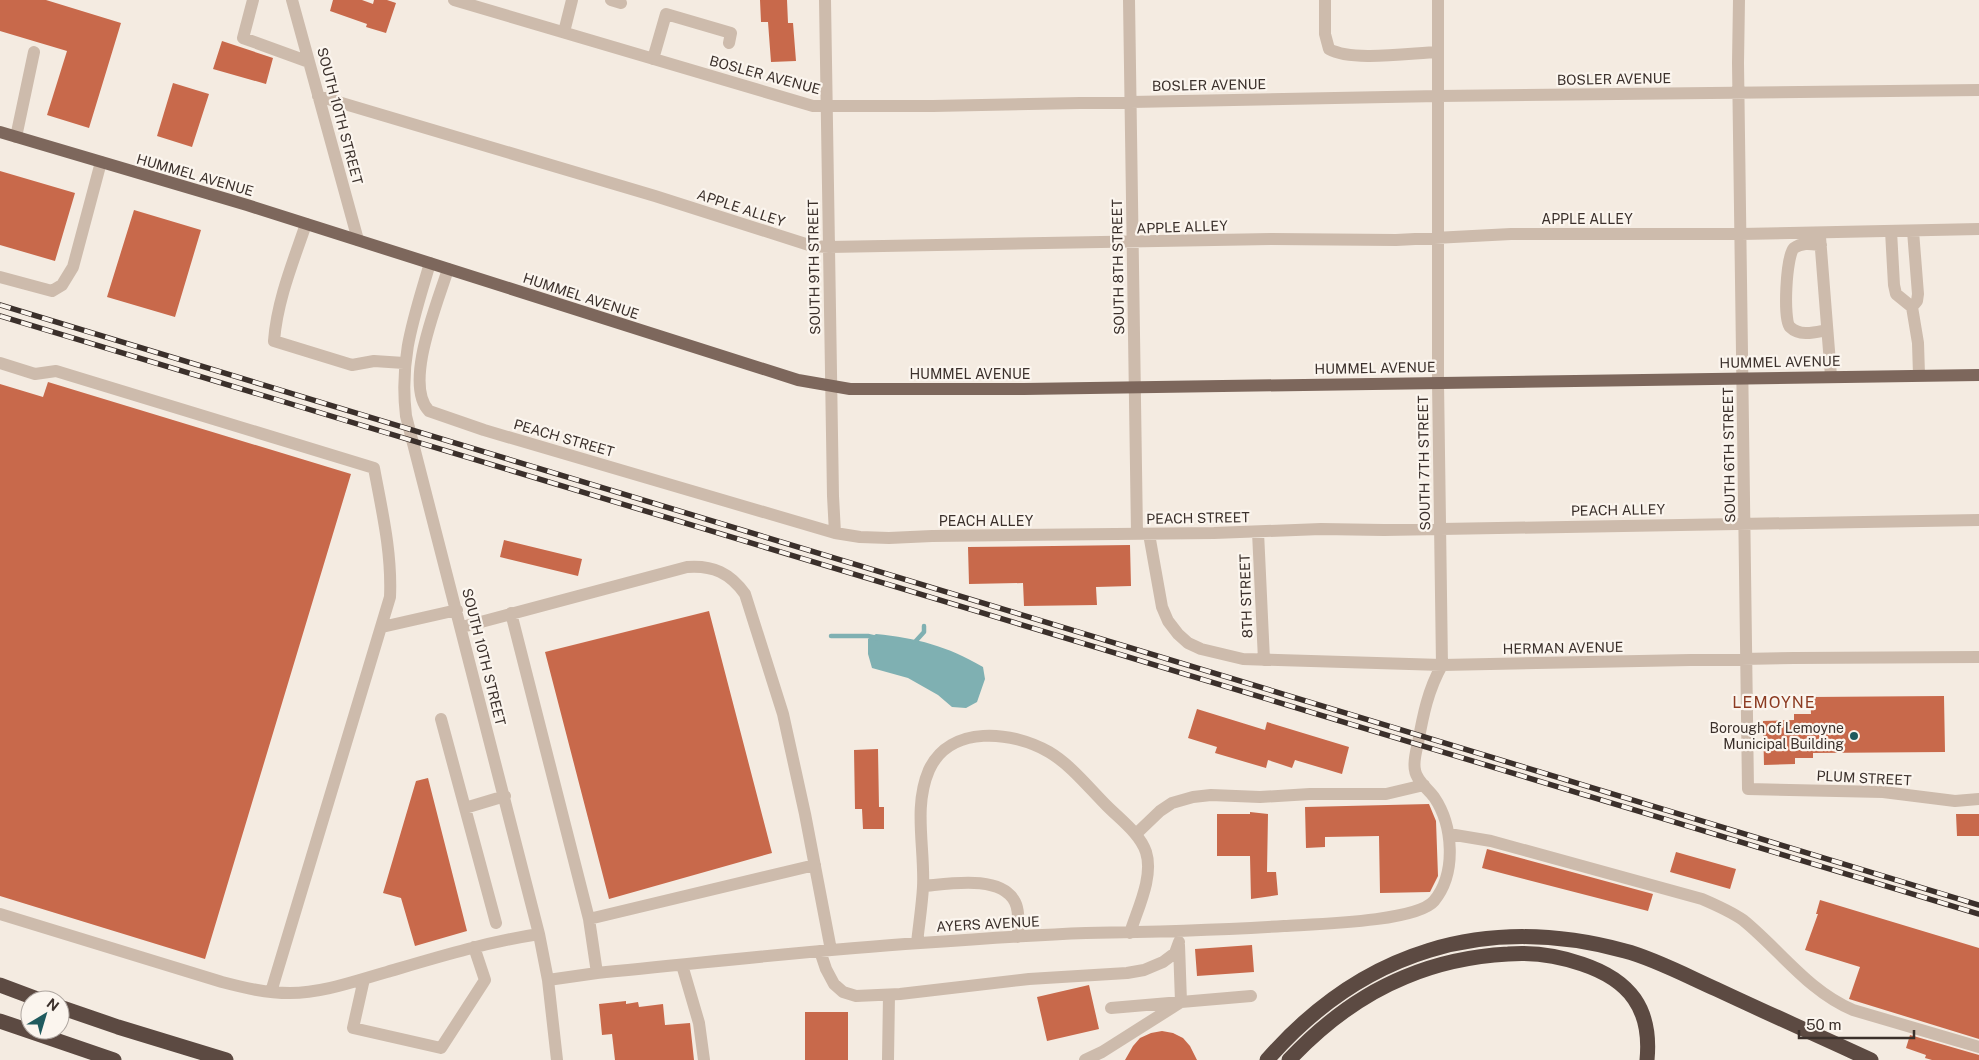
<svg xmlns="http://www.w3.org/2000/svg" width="1979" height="1060" font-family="'Public Sans',sans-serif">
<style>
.water{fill:#7fb0b2}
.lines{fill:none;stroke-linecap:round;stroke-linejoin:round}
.stream{stroke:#7fb0b2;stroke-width:4.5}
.building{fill:#c8694b}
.minor{stroke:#cdbbac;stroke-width:12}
.major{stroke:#7d675c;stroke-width:12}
.highway{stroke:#5c4a42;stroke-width:15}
.rail-casing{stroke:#3b302b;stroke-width:5.5}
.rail{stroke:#fbf5ee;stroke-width:4;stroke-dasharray:11;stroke-linecap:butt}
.poi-dot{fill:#1f5a5e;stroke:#fbf5ee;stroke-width:2}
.labels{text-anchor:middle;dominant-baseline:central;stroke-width:4.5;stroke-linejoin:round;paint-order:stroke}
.street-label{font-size:14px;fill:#3b302b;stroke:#fbf5ee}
.poi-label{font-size:14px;fill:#3b302b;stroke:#fbf5ee;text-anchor:end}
.quarter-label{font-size:16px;letter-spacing:1px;fill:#8c3b22;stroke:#fbf5ee}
</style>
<rect width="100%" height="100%" fill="#f4ebe1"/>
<path class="water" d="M876 634C917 638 947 646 983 667L985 679 977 702 966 708 952 707 938 695 908 678 872 668 868 654V639Z"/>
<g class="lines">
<path class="stream" d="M831 636H868L877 638
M914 643 924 632V626"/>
</g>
<path class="building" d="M0 0H46L121 23 89 128 47 115 67 51 0 31Z
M333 0H362L373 4 374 0H387L396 3 386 33 366 27 367 24 330 11Z
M760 0H787L788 23H793L796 61 771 62 768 22H761Z
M222 41 273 58 266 84 213 69Z
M173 83 209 94 192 147 157 136Z
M0 171 75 193 55 261 0 245Z
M134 210 201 230 175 317 107 297Z
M48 382 351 474 205 959 0 896V384L43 397Z
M504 540 582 559 578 576 500 557Z
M1130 545 1131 586 1096 587 1097 605 1024 606 1023 583 969 584 968 547Z
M709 611 772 853 609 899 545 652Z
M1944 696 1945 752 1813 753V758H1795V764L1764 765 1763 721 1794 720V714H1811L1810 697Z
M1197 709 1265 730 1267 722 1349 747 1342 774 1295 760 1292 768 1268 760 1266 768 1215 753 1217 747 1188 738Z
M878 749 879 807H884V829H863L862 809H855L854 750Z
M428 778 467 931 415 946 401 898 383 893 416 781Z
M1429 804 1436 821 1438 876 1430 892 1380 893 1379 836 1325 837V847L1306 848 1305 807Z
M1250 812 1268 814 1267 872H1276L1278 895 1251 899 1250 856H1217V814H1250Z
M1956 814H1979V836H1957Z
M1487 849 1653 894 1648 911 1482 868Z
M1676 852 1736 869 1730 889 1670 872Z
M1820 900 1979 948V1039L1849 999 1860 967 1805 950 1818 914H1816Z
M1252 945 1254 972 1197 976 1195 949Z
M1089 985 1099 1029 1047 1041 1037 997Z
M626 1001V1004L638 1002 639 1007 663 1004 665 1025 690 1023 694 1060H615L612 1034 602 1035 599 1004Z
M805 1012H848V1060H805Z
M1162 1031 1173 1033 1183 1038 1190 1046 1197 1060H1125L1133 1046 1140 1038 1151 1033Z
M1910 1035 1979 1055V1060H1932L1925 1058 1926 1055 1906 1048Z"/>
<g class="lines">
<path class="minor" d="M253 0 243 38 309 62
M292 0 358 240
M454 0 813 106H933L1439 96 1979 90
M611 0 621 3
M825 0 833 496 835 533
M1129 0 1137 534
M1325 0V34L1329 49C1352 62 1410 53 1438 52
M1739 0 1738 63 1748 789 1883 792 1955 801 1979 799
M564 32 572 0
M653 59 666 14 731 33 729 43
M318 96 655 196 812 246 829 247 1271 239 1396 240 1511 234H1741L1979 229
M16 137 34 52
M306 224C293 262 277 301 274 341L352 365 374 361 404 363
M1891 231 1894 285 1896 294 1912 307 1918 343 1919 375
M1820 237 1831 376
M1821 245C1812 244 1802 242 1794 248 1786 256 1783 320 1790 327 1800 337 1816 332 1827 330
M430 263C414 318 399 357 406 416L539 934 548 980 557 1060
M448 269C438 302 403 384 429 411L484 430 835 533 860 537 889 538 932 536 1214 533 1321 529 1384 530 1979 520
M0 277 52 291 62 285 73 267 101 162
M1912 307 1917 301 1918 294 1913 231
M0 363 35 374 56 371 374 468C382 511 392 553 390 597L271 992
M1258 532 1264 660
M1149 534 1162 607 1168 621 1178 634 1188 643 1201 649 1243 659 1442 665 1794 658 1979 657
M511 613 589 919 597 973
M382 627 457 610
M462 627 687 567C713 565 730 573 745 594L783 714 805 814 831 950
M441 719 496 923
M465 808 505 796
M1136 834 1160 811 1172 803 1193 797 1211 795 1260 797 1310 794H1386L1424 785
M1449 834 1491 841 1702 899C1716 905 1730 911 1743 920 1780 950 1808 991 1853 1010L1979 1047
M923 886C948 884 1001 874 1015 902 1020 912 1018 926 1018 937
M0 914 222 982C245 988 266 993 290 993 323 993 355 981 387 972 438 957 487 942 539 934
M589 919 815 865
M917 943C919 924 922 905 923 887 925 848 913 807 929 770 950 724 1013 731 1049 752 1071 765 1089 788 1107 806 1121 820 1140 834 1146 852 1154 877 1137 910 1130 933
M820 951 826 969 834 984 843 992 856 996 900 994 1029 979 1127 973 1144 970 1163 962 1175 953 1179 942
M682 965 699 1023 704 1060
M364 979 353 1028 441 1048 485 980 474 947
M548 980 597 973C704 963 812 950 920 943 975 939 1031 935 1086 933 1152 932 1218 930 1284 926 1314 924 1416 922 1434 901 1457 873 1453 825 1434 797 1428 789 1416 780 1415 770 1413 762 1416 752 1418 743 1423 715 1428 690 1442 665L1438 382V0
M1111 1008 1251 996
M888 1060 889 995
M1085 1060 1102 1052 1181 1002 1179 945"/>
<path class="major" d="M0 132 247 205 798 380 850 389H1024L1979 375"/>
<path class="highway" d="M0 985 40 1000
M60 1007 118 1027 226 1060
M0 1021 114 1060
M1267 1060C1362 951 1485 913 1625 951 1653 958 1689 977 1716 989 1767 1013 1819 1036 1871 1060
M1289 1060C1322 1025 1361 995 1405 977 1438 963 1473 956 1508 954 1533 952 1559 956 1582 964 1630 980 1652 1009 1647 1060"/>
<g class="rail-casing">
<path id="rail" d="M0 305 1979 905
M0 316 1979 914"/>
</g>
<use href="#rail" class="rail"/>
</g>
<circle class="poi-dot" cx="1854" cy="736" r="5"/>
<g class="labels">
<g class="street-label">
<text transform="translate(765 75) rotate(15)">BOSLER AVENUE</text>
<text transform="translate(1614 79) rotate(-1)">BOSLER AVENUE</text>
<text transform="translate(1209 85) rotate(-1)">BOSLER AVENUE</text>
<text transform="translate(340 116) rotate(75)">SOUTH 10TH STREET</text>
<text transform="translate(195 175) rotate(16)">HUMMEL AVENUE</text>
<text transform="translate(741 208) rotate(18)">APPLE ALLEY</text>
<text x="1587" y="219">APPLE ALLEY</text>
<text transform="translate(1182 227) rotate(-2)">APPLE ALLEY</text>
<text transform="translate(814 267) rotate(-91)">SOUTH 9TH STREET</text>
<text transform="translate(1118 267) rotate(-91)">SOUTH 8TH STREET</text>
<text transform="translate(581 296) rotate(18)">HUMMEL AVENUE</text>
<text transform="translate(1780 362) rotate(-1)">HUMMEL AVENUE</text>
<text transform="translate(1375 368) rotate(-1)">HUMMEL AVENUE</text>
<text x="970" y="374">HUMMEL AVENUE</text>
<text transform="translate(564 438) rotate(16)">PEACH STREET</text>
<text transform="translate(1729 455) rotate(-91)">SOUTH 6TH STREET</text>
<text transform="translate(1424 463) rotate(-91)">SOUTH 7TH STREET</text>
<text transform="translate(1618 510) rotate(-1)">PEACH ALLEY</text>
<text transform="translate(1198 518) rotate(-1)">PEACH STREET</text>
<text x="986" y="521">PEACH ALLEY</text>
<text transform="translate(1246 596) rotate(-92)">8TH STREET</text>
<text transform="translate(1563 648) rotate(-1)">HERMAN AVENUE</text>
<text transform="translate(484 657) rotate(76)">SOUTH 10TH STREET</text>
<text transform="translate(1864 778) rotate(3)">PLUM STREET</text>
<text transform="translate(988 924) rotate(-3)">AYERS AVENUE</text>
</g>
<g class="poi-label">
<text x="1844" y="728">Borough of Lemoyne<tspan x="1844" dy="16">Municipal Building</tspan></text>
</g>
<g class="quarter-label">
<text x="1774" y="702">LEMOYNE</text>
</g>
</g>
<g transform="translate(45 1015) rotate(38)"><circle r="24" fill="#fbf5ee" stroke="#aea6a0"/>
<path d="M0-4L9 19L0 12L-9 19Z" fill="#1f5a5e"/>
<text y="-8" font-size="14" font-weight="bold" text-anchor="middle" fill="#3b302b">N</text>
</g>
<path d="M1799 1030v8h115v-8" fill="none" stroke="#3b302b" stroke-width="2.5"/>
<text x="1806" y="1030" font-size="15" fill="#3b302b" stroke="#fbf5ee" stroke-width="4" paint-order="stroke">50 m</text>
</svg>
